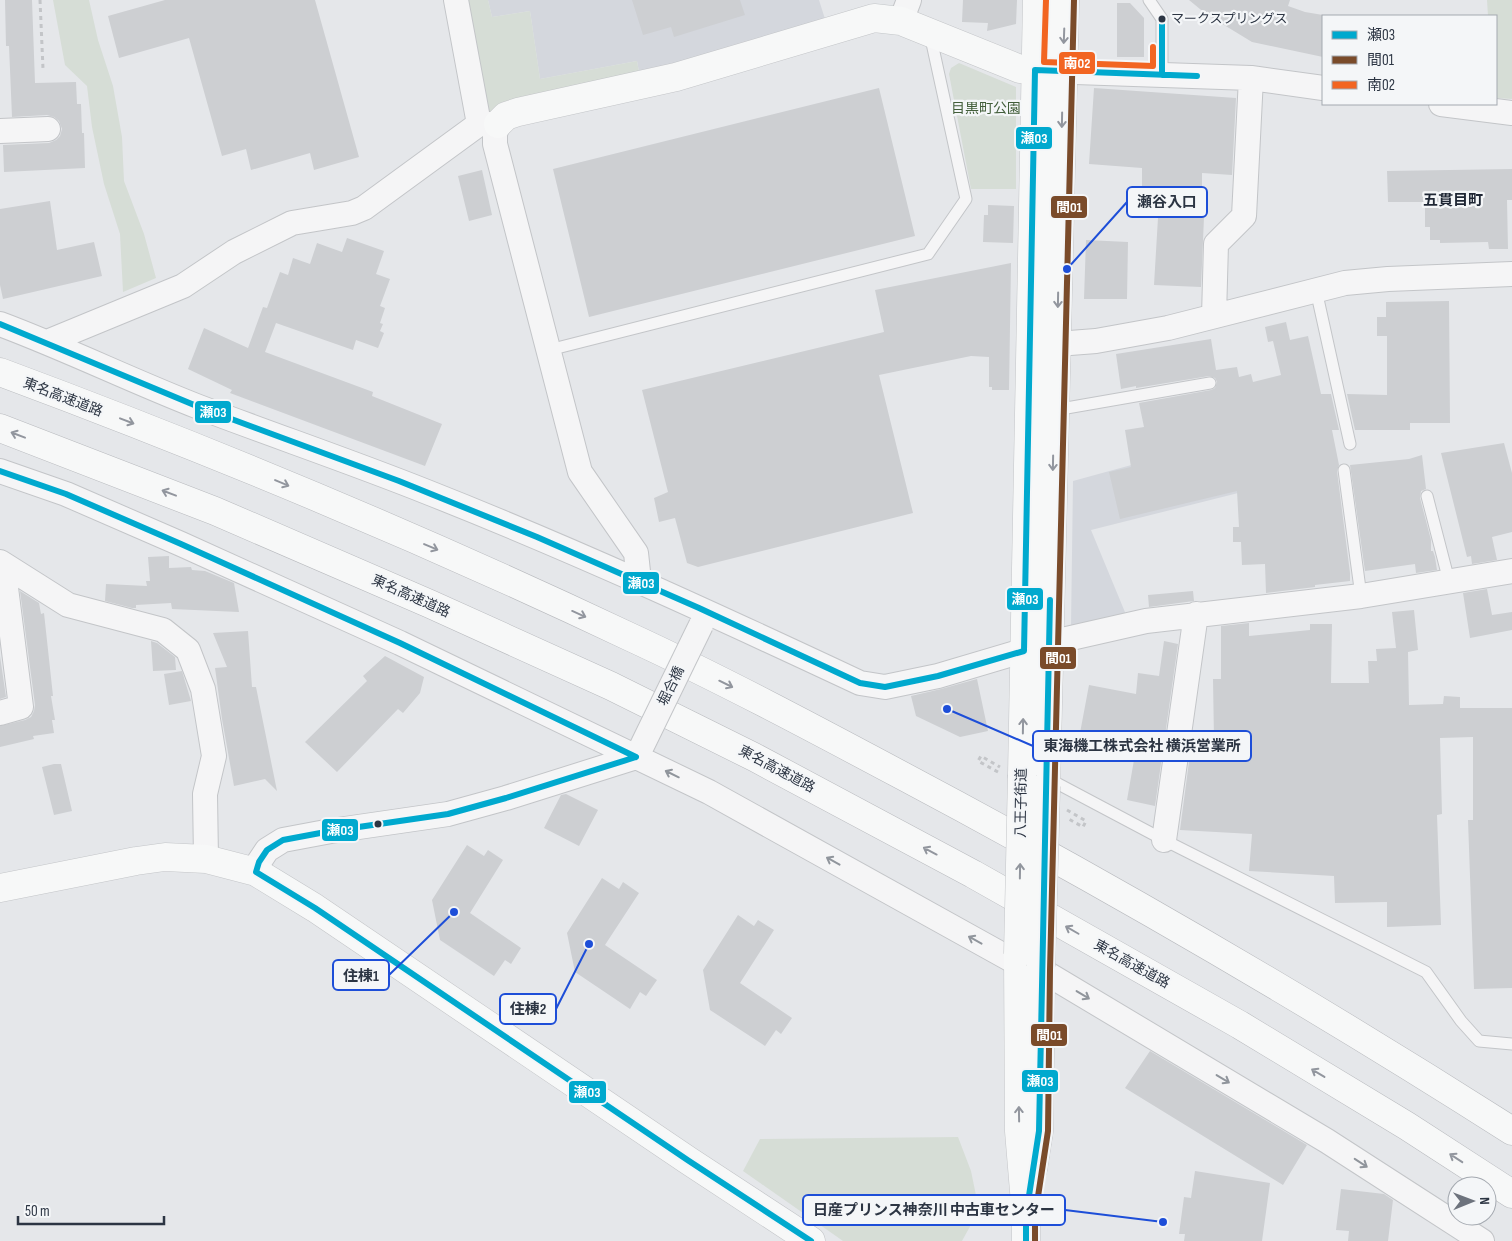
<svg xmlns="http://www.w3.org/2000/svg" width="1512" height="1241" font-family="'Sofia Sans Condensed','Noto Sans JP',sans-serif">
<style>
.built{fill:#d4d7dd}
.green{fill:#d6ddd6}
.building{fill:#cdcfd2}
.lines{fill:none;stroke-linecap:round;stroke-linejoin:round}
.lane-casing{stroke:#c3c5c8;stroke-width:13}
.street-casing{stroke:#c3c5c8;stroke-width:26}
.secondary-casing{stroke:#c3c5c8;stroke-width:29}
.highway-casing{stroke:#b8babe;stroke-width:29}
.path{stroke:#c3c5c8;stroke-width:3;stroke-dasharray:4 4;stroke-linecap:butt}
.lane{stroke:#f5f5f6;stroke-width:11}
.street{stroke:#f5f5f6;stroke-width:24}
.secondary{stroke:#f7f8f8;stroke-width:28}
.highway{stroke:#f7f8f8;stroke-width:28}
.street-bridge-casing{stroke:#c3c5c8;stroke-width:26;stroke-linecap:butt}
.secondary-bridge-casing{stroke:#c3c5c8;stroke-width:29;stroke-linecap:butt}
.street-bridge{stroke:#f5f5f6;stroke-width:24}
.secondary-bridge{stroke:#f7f8f8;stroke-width:28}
.bus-1-casing{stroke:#f4f6f8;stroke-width:10}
.bus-2-casing{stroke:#f4f6f8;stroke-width:10}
.bus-3-casing{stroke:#f4f6f8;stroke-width:10}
.bus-1{stroke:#00a9ce;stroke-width:6}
.bus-2{stroke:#7a4b2a;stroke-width:6}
.bus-3{stroke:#f26522;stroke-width:6}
.oneway{stroke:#92969e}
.oneway2{stroke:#90959c}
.bus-dot{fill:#2c3543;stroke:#f4f6f8;stroke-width:2}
.labels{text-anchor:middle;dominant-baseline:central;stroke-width:4.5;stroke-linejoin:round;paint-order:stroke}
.bus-label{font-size:13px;fill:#2c3543;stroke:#f4f6f8;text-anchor:start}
.park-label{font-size:14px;fill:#425e3a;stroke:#f4f6f8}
.street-label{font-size:14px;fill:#2c3543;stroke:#f4f6f8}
.neighbourhood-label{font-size:15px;font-weight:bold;fill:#1e2634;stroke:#f4f6f8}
.leader{fill:none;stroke:#1d4ed8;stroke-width:2}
.callout-dot{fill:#1d4ed8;stroke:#f4f6f8;stroke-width:2}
.callout{fill:#f4f6f8;stroke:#1d4ed8;stroke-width:2}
.callout-label{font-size:15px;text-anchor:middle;font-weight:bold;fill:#2c3543}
.line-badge{stroke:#f4f6f8;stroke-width:2}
.badge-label{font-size:14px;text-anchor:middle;font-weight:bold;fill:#fff}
</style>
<rect width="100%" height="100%" fill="#e5e7ea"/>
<path class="built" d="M488 0H819L825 19 640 77 637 61 540 79 530 11 492 17Z
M1259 430 1270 485 1091 530 1127 617 1071 628 1073 481Z"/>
<path class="green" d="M53 0H89L98 40 113 86 122 137 124 181 144 234 156 278 123 292 120 234 104 184 92 127 87 86 65 65Z
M464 0H488L492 17 530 11 540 79 637 61 640 77 522 100 486 114Z
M1487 0H1512V99L1496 98V16H1488Z
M959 63 1016 87V189H971L949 74 951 68Z
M958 1137 971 1171 979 1210 962 1241H843L743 1171 760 1139Z"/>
<path class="building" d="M5 0H32L35 83 76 82 77 104H81L82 133H84L85 168 4 172 3 145 49 143 56 140 60 136 62 129 59 121 54 117 47 115 12 117 9 46H6Z
M165 0H315L359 157 314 170 310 153 251 170 246 149 222 156 189 38 119 58 108 16Z
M632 0H740L745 15 674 37 671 27 643 35Z
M963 0H1017L1016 24 987 31 988 23 962 22Z
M1189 0H1290L1288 6 1305 12 1323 15V57L1252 42 1206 14Z
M1117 3H1130L1144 18V57H1117Z
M879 88 915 236 589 317 553 169Z
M1094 88 1236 98 1232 175 1202 173V217H1204L1201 287 1154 285 1159 201H1142V168L1089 164Z
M1512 169V200H1507L1508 249H1489L1488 242 1440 243V240H1430V227H1425V202H1388L1387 171Z
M482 170 492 215 469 221 458 176Z
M50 201 57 250 94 242 102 276 3 299 0 285V209Z
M988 205 1014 206 1013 243 983 242 984 215H988Z
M347 238 384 251 376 274 390 279 380 306 385 308 380 323 383 324 380 331 384 333 378 348 356 340 353 350 276 323 265 352 373 392 372 396 442 424 425 466 230 393 232 390 188 369 204 328 248 348 263 307 267 308 280 272 288 275 293 258 310 264 317 243 342 252Z
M1086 240 1128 242 1127 299H1084Z
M1011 263 1009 390H992V387H989V357L971 356 879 375 913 513 698 567 687 563 675 518 659 522 654 498 668 492 642 390 884 332 875 290Z
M1449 301 1450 423H1410V430H1355L1347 394 1387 395V336H1377V317H1386V302Z
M1286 322 1290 340 1308 336 1321 394H1331L1339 430H1332L1339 465 1337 471 1350 573V581L1315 585V587L1266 593 1265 564 1242 565 1241 542H1233V527H1239L1237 491 1120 519 1109 472 1131 467 1125 430 1144 427 1139 403 1211 390 1215 388 1217 382 1215 378 1209 376 1136 388V386L1121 389 1116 354 1211 339 1216 370 1237 367 1239 377 1251 374 1253 382 1281 375 1273 341 1268 342 1265 327Z
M1504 443 1512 473V532L1492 537 1497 560 1472 564 1471 556 1467 557 1441 453Z
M1422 455 1426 489 1421 491 1420 498 1431 540V551H1433L1435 557 1437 570 1416 573 1415 564 1365 571 1350 465 1409 459Z
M169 556V568L191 567 192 570 205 571 234 583 239 612 172 609 171 603 136 605V608H132L105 601 106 584 147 586 146 581H150L148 557Z
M1487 589 1492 615 1512 612V630L1470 638 1463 593Z
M20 591 39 603 41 614 44 613 53 696H51L55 720H52L54 733 33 736 34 739 0 747V726L25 720 31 717 34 711 35 705Z
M1193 591 1194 601 1149 607 1148 595Z
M1414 610 1418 650 1408 652 1409 705 1443 704 1444 696 1460 697V708H1512V988L1474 989 1468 820H1473V737L1440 738 1442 814 1437 815 1441 925 1387 927V902L1335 903 1334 876 1249 871 1252 834 1180 830 1192 739 1214 740 1213 679H1221V626L1249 623V636L1310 630V624H1332L1331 683H1369L1368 661H1377L1376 649 1396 648 1392 612Z
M248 631 252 687H256L277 791 265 779 234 786 222 719 215 668 227 667 213 633Z
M151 641 157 643 175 657 176 670 153 671Z
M1164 641 1178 644 1155 806 1127 800 1134 760 1077 749 1089 685 1136 694 1138 673 1159 676Z
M0 656 6 697 0 699Z
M385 656 424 677 420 693 403 713 398 709 337 772 305 742 367 681 363 676Z
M182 671 191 701 169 705 164 674Z
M977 679 988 731 960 737 916 716 911 696 941 689Z
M54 764H61L72 811 54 815 42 767Z
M566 794 598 810 579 846 544 828 561 795Z
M467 845 484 856 488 850 503 860 470 913 521 948 511 964 505 960 494 976 440 940 432 900Z
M602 878 619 889 623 882 639 893 605 945 657 980 646 996 640 992 630 1009 575 972 567 933Z
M738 915 754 926 758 920 774 930 740 983 792 1018 781 1034 776 1030 765 1046 710 1010 703 970Z
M1150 1051 1307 1145 1283 1185 1125 1088Z
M1195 1171 1270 1183 1262 1241H1184L1185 1234H1179L1184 1197 1191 1198Z
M1341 1189 1384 1194 1393 1200 1388 1241H1348L1349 1231 1336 1230Z"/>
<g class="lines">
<g class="lane-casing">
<path id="lane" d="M1149 0 1162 19V75
M1316 290 1350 444
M549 350 928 254 966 199 930 34
M1055 410 1210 383
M1344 470 1361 596
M1427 496 1449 581
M1047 778 1164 840 1426 972 1461 1021 1479 1041 1512 1044"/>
</g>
<g class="street-casing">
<path id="street" d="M456 0 479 124
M901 21 909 0
M1046 71 1251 78 1323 88
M1441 104 1512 113
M0 131 48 129
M1214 316 1216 244 1244 216 1251 78
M0 324C67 349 132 381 199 407 275 436 352 462 427 492 574 550 717 616 860 683L885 687 938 676 1049 643 1146 621 1361 596 1512 571
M47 342 183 286 234 252 292 223 352 213 364 208 479 124H498L495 134V144L580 472 636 553 639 581
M1057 344 1096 341 1168 328 1345 283 1388 279 1512 274
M0 471 66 494 181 544 400 643 709 792 1017 963
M0 562 68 605 163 630 188 650 203 689 214 756 205 794 206 859
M0 713 21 707 3 564
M1164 840 1196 614
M256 872 259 862 267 850 283 840 331 831 448 814 506 798 636 757 640 750
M1041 970 1327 1141 1482 1241"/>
</g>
<g class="secondary-casing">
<path id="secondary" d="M498 124 506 116 518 112 676 77 874 18 901 21 1020 69 1035 70
M1022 775 1037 0
M1046 786 1065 0
M0 888 136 861 165 857 206 859 256 872 315 908 689 1161 811 1241
M1018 954 1019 1131 1026 1215V1241
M1033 1169 1039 1131 1041 966"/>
</g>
<g class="highway-casing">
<path id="highway" d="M0 372C213 451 423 539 628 636 721 679 811 727 901 775 1110 886 1313 1004 1512 1131
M0 428 215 511 430 604 611 686 754 757 973 874 1240 1025 1407 1126 1512 1194"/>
</g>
<path class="path" d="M40 0 43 69
M998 772 978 761 981 756 1000 767
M1067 810 1086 821 1083 827 1067 818"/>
<use href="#lane" class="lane"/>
<use href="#street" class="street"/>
<use href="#secondary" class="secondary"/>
<use href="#highway" class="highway"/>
<g class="street-bridge-casing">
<path id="street-bridge" d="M642 746 701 625"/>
</g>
<g class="secondary-bridge-casing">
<path id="secondary-bridge" d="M1018 954 1022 775
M1041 966 1046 786"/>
</g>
<use href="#street-bridge" class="street-bridge"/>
<use href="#secondary-bridge" class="secondary-bridge"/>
<g class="bus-1-casing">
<path id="bus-1" d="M1162 19V75
M0 324 199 407 399 481 537 537 699 608 860 683 885 687 938 676 1024 651 1035 70 1197 76
M0 471 66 494 181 544 400 643 636 757
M636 757 506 798 448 814 331 831 283 840 267 850 259 862 256 872 315 908 689 1161 811 1241
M1026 1241V1215L1039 1131 1050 600"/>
</g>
<g class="bus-2-casing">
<path id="bus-2" d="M1035 1241V1216L1048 1131 1050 970 1074 0"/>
</g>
<g class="bus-3-casing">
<path id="bus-3" d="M1046 0 1044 62 1153 66V47"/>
</g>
<use href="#bus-1" class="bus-1"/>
<use href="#bus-2" class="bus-2"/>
<use href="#bus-3" class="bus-3"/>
</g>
<defs><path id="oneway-shaft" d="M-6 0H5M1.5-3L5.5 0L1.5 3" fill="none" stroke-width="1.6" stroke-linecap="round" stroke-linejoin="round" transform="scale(1.25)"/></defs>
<g class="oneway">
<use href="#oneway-shaft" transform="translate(1064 36) rotate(92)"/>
<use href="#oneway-shaft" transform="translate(1062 120) rotate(91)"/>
<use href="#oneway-shaft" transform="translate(1058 300) rotate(91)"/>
<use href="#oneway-shaft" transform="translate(127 421) rotate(21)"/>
<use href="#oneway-shaft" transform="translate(18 435) rotate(-159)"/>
<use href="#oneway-shaft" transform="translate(1053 463) rotate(91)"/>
<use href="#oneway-shaft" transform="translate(282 483) rotate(23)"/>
<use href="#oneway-shaft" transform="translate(169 493) rotate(-159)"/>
<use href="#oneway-shaft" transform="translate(431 547) rotate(23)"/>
<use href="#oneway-shaft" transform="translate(579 614) rotate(24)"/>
<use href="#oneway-shaft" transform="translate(726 684) rotate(26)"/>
<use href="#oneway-shaft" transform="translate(1023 726) rotate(-89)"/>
<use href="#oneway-shaft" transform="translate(930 851) rotate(-152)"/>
<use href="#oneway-shaft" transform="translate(1020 871) rotate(-89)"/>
<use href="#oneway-shaft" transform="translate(1072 930) rotate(-150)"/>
<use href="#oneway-shaft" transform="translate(1318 1073) rotate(-149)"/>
<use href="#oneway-shaft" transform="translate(1019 1114) rotate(-91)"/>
<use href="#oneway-shaft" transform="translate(1456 1158) rotate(-147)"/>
</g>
<g class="oneway2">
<use href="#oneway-shaft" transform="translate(672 774) rotate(-154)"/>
<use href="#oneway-shaft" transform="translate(833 861) rotate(-151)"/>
<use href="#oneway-shaft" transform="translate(975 940) rotate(-151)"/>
<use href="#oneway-shaft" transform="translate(1083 995) rotate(31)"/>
<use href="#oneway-shaft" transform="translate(1223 1079) rotate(31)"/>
<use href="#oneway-shaft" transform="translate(1361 1163) rotate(33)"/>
</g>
<g class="bus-dot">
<circle cx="1162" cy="19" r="4.5"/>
<circle cx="378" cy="824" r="4.5"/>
</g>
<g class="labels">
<g class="bus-label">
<text x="1171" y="19">マークスプリングス</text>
</g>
<g class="park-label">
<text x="986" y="108">目黒町公園</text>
</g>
<g class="street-label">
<text transform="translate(63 397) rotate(21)">東名高速道路</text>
<text transform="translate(411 596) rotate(24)">東名高速道路</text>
<text transform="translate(671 686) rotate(-64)">堀合橋</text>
<text transform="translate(777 769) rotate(28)">東名高速道路</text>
<text transform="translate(1021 803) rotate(-89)">八王子街道</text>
<text transform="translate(1132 964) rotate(29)">東名高速道路</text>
</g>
<g class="neighbourhood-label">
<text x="1453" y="200">五貫目町</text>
</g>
</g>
<path class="leader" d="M1067 269L1127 202M947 709L1033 746M454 912L389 975M589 944L556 1009M1163 1222L1065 1210"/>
<g class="callout-dot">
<circle cx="1067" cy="269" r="5"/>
<circle cx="947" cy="709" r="5"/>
<circle cx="454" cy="912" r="5"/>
<circle cx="589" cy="944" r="5"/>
<circle cx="1163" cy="1222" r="5"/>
</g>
<g class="callout">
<rect x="1127" y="187" width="80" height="30" rx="5"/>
<rect x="1033" y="731" width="218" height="30" rx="5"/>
<rect x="333" y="960" width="56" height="30" rx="5"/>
<rect x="500" y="994" width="56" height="30" rx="5"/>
<rect x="803" y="1195" width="262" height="30" rx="5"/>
</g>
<g class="callout-label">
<text x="1167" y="207">瀬谷入口</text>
<text x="1142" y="751">東海機工株式会社 横浜営業所</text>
<text x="361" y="981">住棟1</text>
<text x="528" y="1014">住棟2</text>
<text x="934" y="1215">日産プリンス神奈川 中古車センター</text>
</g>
<g class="line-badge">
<rect x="1058" y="51" width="38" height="24" rx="5" fill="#f26522"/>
<rect x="1015" y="126" width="38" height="24" rx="5" fill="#00a9ce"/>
<rect x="1050" y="195" width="38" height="24" rx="5" fill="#7a4b2a"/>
<rect x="194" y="400" width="38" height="24" rx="5" fill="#00a9ce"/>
<rect x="622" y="571" width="38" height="24" rx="5" fill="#00a9ce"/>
<rect x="1006" y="587" width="38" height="24" rx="5" fill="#00a9ce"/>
<rect x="1039" y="646" width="38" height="24" rx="5" fill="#7a4b2a"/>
<rect x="321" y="818" width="38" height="24" rx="5" fill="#00a9ce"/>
<rect x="1030" y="1023" width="38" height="24" rx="5" fill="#7a4b2a"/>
<rect x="1021" y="1069" width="38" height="24" rx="5" fill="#00a9ce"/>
<rect x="568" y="1080" width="39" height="24" rx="5" fill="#00a9ce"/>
</g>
<g class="badge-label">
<text x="1077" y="68">南02</text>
<text x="1034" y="143">瀬03</text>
<text x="1069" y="212">間01</text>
<text x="213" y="417">瀬03</text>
<text x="641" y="588">瀬03</text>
<text x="1025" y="604">瀬03</text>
<text x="1058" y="663">間01</text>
<text x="340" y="835">瀬03</text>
<text x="1049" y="1040">間01</text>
<text x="1040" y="1086">瀬03</text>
<text x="587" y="1097">瀬03</text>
</g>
<rect x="1322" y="15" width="175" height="90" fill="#f4f6f8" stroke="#a4a9b0"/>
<rect x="1332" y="31" width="25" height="8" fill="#00a9ce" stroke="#a4a9b0"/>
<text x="1367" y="40" font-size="15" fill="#2c3543">瀬03</text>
<rect x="1332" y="56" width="25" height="8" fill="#7a4b2a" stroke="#a4a9b0"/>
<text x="1367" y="65" font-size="15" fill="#2c3543">間01</text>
<rect x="1332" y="81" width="25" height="8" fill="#f26522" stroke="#a4a9b0"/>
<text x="1367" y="90" font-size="15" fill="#2c3543">南02</text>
<g transform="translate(1472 1201) rotate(89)"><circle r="24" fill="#f4f6f8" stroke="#a4a9b0"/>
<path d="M0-4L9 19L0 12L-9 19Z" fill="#6d737d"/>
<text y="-8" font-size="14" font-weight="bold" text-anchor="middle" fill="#2c3543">N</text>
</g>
<path d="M18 1216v8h146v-8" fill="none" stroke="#2c3543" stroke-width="2.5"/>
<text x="25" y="1216" font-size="15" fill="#2c3543" stroke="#f4f6f8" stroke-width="4" paint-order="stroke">50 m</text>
</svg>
